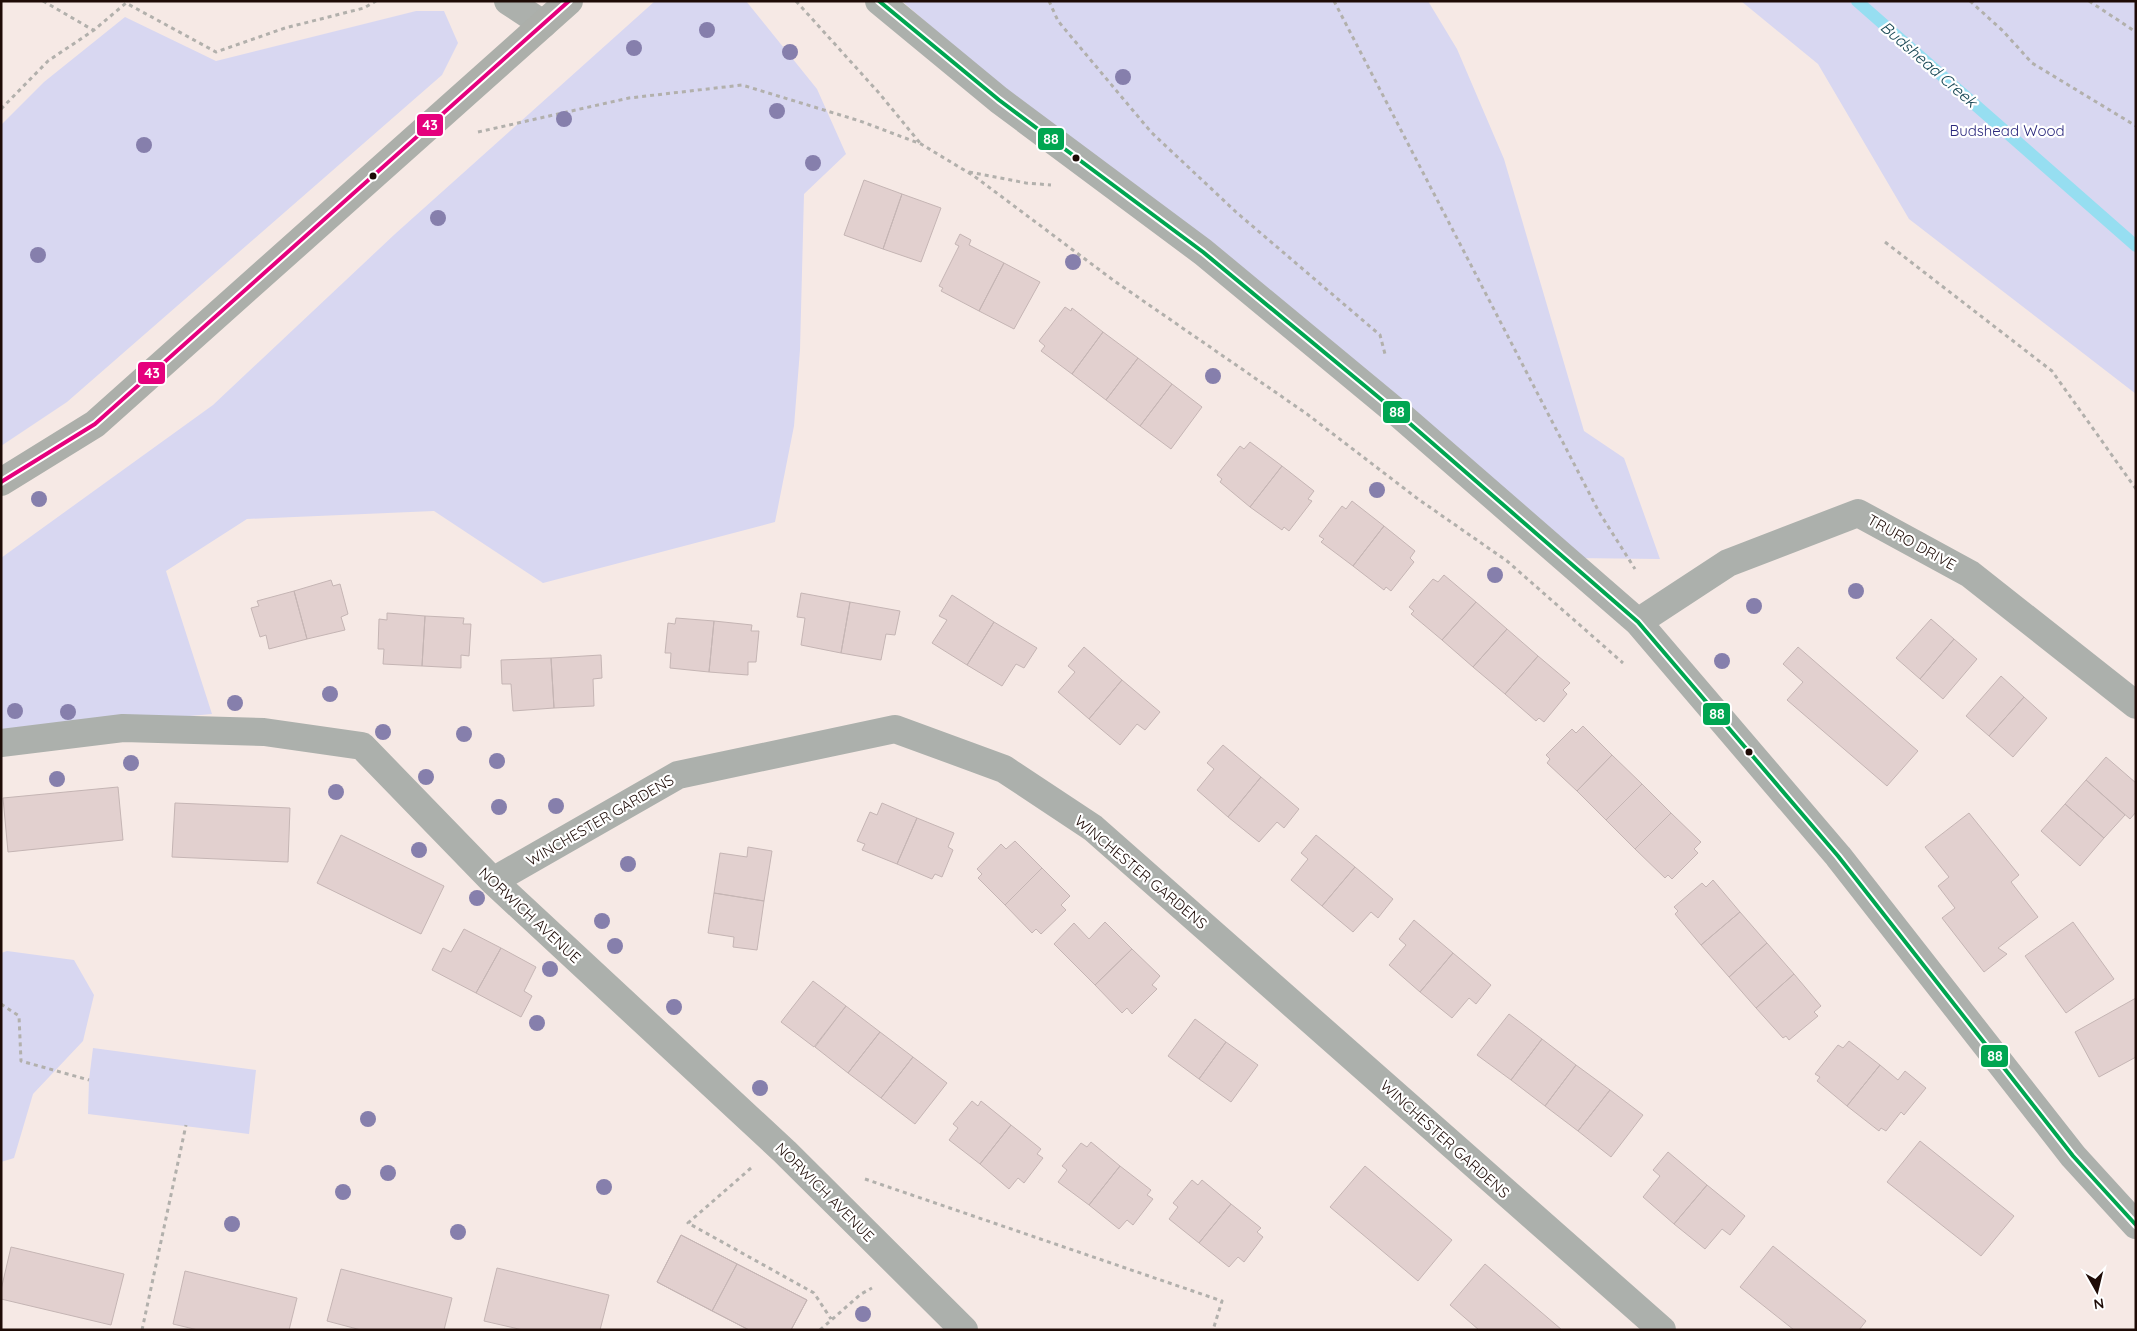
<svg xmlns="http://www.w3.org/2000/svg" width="2137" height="1331" font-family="Quicksand,sans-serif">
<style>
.green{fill:#d8d7f1}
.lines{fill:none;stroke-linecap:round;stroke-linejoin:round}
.stream{stroke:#96def1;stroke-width:12}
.building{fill:#e2d0cf;stroke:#c5b5b4}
.path{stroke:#b2b0ac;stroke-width:3;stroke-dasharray:4 4;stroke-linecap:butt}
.street{stroke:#acb0ac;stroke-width:28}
.secondary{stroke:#acafaa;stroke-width:28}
.bus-1-casing{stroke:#fff;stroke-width:8}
.bus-2-casing{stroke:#fff;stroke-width:8}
.bus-1{stroke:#00a651;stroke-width:4}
.bus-2{stroke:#e5007d;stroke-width:4}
.tree{fill:#867fac}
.bus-dot{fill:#1e0b06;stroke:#fff;stroke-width:2}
.labels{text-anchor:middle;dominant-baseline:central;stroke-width:4.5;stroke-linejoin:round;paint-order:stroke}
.park-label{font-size:15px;fill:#2b297d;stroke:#fff}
.street-label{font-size:15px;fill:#1e0b06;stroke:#fff}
.water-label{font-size:16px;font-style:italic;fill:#174754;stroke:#fff}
.line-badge{stroke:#fff;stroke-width:2}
.badge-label{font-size:14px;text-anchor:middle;font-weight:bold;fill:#fff}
</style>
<rect width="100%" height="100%" fill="#f6e9e5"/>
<path class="green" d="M655 1H746L817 89 846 154 804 194 800 350 794 426 775 522 543 583 434 511 247 519 166 571 212 714 1 733V558L213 405 395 234Z
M902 1H1428L1457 49 1504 159 1584 431 1624 458 1660 559 1574 558 1182 221 976 66Z
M1741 1H2136V394L1909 219 1818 64Z
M416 11H444L458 43 442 75 67 402 1 446V125L44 82 125 17 216 61Z
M7 951 74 960 94 995 83 1041 33 1094 14 1158 1 1162V953Z
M93 1048 256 1070 249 1134 88 1114 89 1080Z"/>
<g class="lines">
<path class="stream" d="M1857 1 2136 246"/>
</g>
<path class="building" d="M864 180 902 194 883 249 844 235Z
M902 194 941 208 921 262 883 249Z
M960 234 971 240 969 245 1004 263 979 311 941 291 943 288 939 286 959 246 955 244Z
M1004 263 1040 282 1014 329 979 311Z
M1065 307 1071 311 1072 308 1103 332 1072 374 1041 351 1045 346 1039 341Z
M1103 332 1138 358 1106 400 1072 374Z
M1138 358 1172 384 1140 426 1106 400Z
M1172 384 1202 407 1171 449 1140 426Z
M1250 442 1282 466 1250 507 1220 482 1222 479 1217 475 1240 446 1244 449Z
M1282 466 1314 491 1308 499 1312 501 1289 531 1284 527 1282 530 1250 507Z
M1352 501 1384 526 1353 566 1321 542 1324 539 1319 536 1342 506 1346 509Z
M1384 526 1415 551 1410 558 1414 562 1391 591 1386 587 1384 590 1353 566Z
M1444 575 1476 602 1442 640 1411 614 1414 611 1409 607 1433 579 1438 582Z
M331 580 333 586 340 584 348 614 341 617 345 630 307 639 294 591Z
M294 591 307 639 269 649 266 635 260 637 251 608 259 606 257 601Z
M801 593 850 602 841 653 801 645 805 618 797 617Z
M952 595 994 622 967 665 932 643 947 620 939 616Z
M850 602 900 611 895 635 886 634 881 660 841 653Z
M1476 602 1507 629 1473 667 1442 640Z
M387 613 425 616 422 666 383 664 384 649H378L379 619 387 620Z
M425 616 464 618 463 624H471L469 656 461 655V668L422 666Z
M676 618 714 621 709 672 670 668 671 653H665L668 623 675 624Z
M1931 619 1954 639 1920 679 1896 658Z
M714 621 752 625 751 631H759L756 662H748V675L709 672Z
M994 622 1037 648 1024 668 1016 664 1002 686 967 665Z
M1507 629 1538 656 1505 694 1473 667Z
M1954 639 1977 659 1943 699 1920 679Z
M1084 647 1122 680 1089 719 1058 692 1075 672 1068 666Z
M1798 647 1918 751 1887 786 1787 700 1803 682 1783 664Z
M601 655 602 678 593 679 594 706 554 708 551 658Z
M1538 656 1570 683 1563 690 1567 694 1544 722 1539 718 1536 721 1505 694Z
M551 658 554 708 513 711 511 684H502L501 660Z
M2001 676 2024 697 1989 736 1966 716Z
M1122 680 1160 712 1145 730 1137 724 1120 745 1089 719Z
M2024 697 2047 718 2013 757 1989 736Z
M1583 726 1612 755 1577 791 1547 763 1550 759 1546 755 1572 729 1576 733Z
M1223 745 1261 777 1228 817 1197 790 1214 769 1207 763Z
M1612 755 1642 784 1606 820 1577 791Z
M2106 757 2136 783V812L2130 819 2086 780Z
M1261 777 1299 809 1284 828 1277 822 1259 842 1228 817Z
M2086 780 2125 815 2104 838 2065 804Z
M1642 784 1671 813 1635 849 1606 820Z
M118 787 123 840 8 852 3 798Z
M175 803 290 808 288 862 172 857Z
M882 803 917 818 897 864 862 850 865 844 857 841 870 812 877 815Z
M2065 804 2104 838 2080 866 2041 831Z
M1671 813 1701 842 1694 849 1698 853 1672 879 1668 875 1665 878 1635 849Z
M1969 813 2019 875 2011 882 2038 917 1998 948 2007 954 1984 972 1942 918 1955 908 1938 886 1949 877 1925 847Z
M917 818 954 833 948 847 953 850 942 877 935 874 932 879 897 864Z
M341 835 444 886 421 934 317 883Z
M1316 835 1355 867 1322 906 1291 880 1308 859 1301 853Z
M1015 841 1042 868 1005 905 978 878 982 874 977 869 1001 844 1006 849Z
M748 847 772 851 764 901 714 893 720 853 747 857Z
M1355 867 1393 899 1378 918 1371 912 1353 932 1322 906Z
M1042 868 1070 896 1061 905 1066 910 1041 934 1036 929 1032 933 1005 905Z
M1713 880 1740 912 1701 945 1675 914 1678 911 1674 907 1702 883 1706 887Z
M714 893 764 901 757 950 733 947 734 937 708 933Z
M1740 912 1767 943 1729 977 1701 945Z
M1414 920 1453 953 1420 992 1389 965 1406 945 1399 939Z
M1105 922 1132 949 1095 985 1054 944 1074 923 1089 939Z
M2073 922 2114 979 2066 1013 2025 956Z
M464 929 501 948 476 993 432 970 443 948 451 952Z
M1767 943 1794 974 1756 1008 1729 977Z
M501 948 536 967 524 991 532 996 521 1017 476 993Z
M1132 949 1160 976 1152 985 1157 989 1132 1014 1127 1008 1122 1013 1095 985Z
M1453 953 1491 985 1476 1004 1469 998 1452 1018 1420 992Z
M1794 974 1821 1006 1814 1012 1818 1016 1789 1040 1786 1036 1783 1038 1756 1008Z
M813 981 846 1006 814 1047 781 1022Z
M2136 998V1057L2099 1077 2075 1032Z
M846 1006 880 1032 848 1073 815 1047Z
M1509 1014 1542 1039 1511 1080 1477 1055Z
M1195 1019 1226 1042 1199 1079 1168 1056Z
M880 1032 913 1057 881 1098 848 1073Z
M1542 1039 1576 1065 1545 1106 1511 1080Z
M1849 1041 1880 1065 1847 1106 1817 1081 1820 1077 1815 1074 1838 1045 1843 1048Z
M1226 1042 1258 1065 1231 1102 1199 1079Z
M913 1057 947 1083 915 1124 881 1098Z
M1576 1065 1610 1090 1578 1131 1545 1106Z
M1880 1065 1898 1080 1905 1071 1926 1088 1904 1115 1901 1112 1886 1131 1881 1128 1879 1131 1847 1106Z
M1610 1090 1643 1115 1611 1157 1578 1131Z
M972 1101 978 1106 981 1101 1011 1125 980 1164 949 1140 958 1128 953 1124Z
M1011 1125 1041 1149 1037 1154 1043 1158 1024 1183 1018 1178 1009 1189 980 1164Z
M1920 1141 2014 1216 1981 1256 1887 1182Z
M1091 1142 1120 1166 1089 1205 1058 1182 1067 1170 1062 1166 1081 1143 1087 1147Z
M1668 1152 1707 1185 1674 1224 1643 1197 1660 1176 1653 1170Z
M1120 1166 1151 1190 1147 1195 1153 1199 1133 1225 1127 1220 1119 1229 1089 1205Z
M1365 1166 1452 1240 1418 1281 1330 1207Z
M1192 1180 1198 1185 1202 1180 1231 1204 1199 1243 1169 1219 1178 1207 1173 1203Z
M1707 1185 1745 1216 1730 1235 1722 1229 1705 1249 1674 1224Z
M1231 1204 1261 1228 1257 1232 1263 1237 1244 1262 1238 1257 1229 1267 1199 1243Z
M681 1235 807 1300 791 1330H749L657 1282Z
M681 1235 737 1264 712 1311 657 1282Z
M1773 1246 1866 1321 1859 1330H1794L1740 1287Z
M11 1247 124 1274 111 1325 1 1299V1290Z
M737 1264 807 1300 791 1330H749L712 1311Z
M1485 1264 1562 1330H1479L1450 1305Z
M497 1268 609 1295 600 1330H523L484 1321Z
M341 1269 452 1298 444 1330H361L327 1321Z
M185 1271 297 1298 289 1330H198L173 1324Z"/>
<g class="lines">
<path class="path" d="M43 1 93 30
M796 1 879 93 920 143
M1049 1 1058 21 1151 132 1236 212 1380 335 1385 354
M1334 1 1599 512 1635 569
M1970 1 2003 31 2032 63 2136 126
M2089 1 2136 32
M1 109 48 61 94 30 126 3 216 52 285 28 364 8 376 1
M478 132 629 98 742 85 860 121 921 144 974 176 1113 280 1307 414 1418 499 1507 561 1623 663
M969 172 1026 183 1051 185
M1885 242 2052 371 2136 489
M1 1004 19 1016 21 1061 89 1080
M751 1168 688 1223 814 1293 831 1319
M865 1179 1222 1301 1213 1330
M142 1330 186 1125
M820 1330 861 1294 872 1288"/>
<path class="street" d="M508 1 543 24
M879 1 999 100 1203 252 1400 415 1638 622 1838 856 2073 1156 2136 1225
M1638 622 1728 563 1858 513 1970 574 2136 705
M1 743 123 728 264 732 362 746 493 881 785 1152 964 1330
M493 881 678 775 895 729 1004 769 1093 828 1662 1330"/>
<path class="secondary" d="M1 482 95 424 569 1"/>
<g class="bus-1-casing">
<path id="bus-1" d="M879 1 999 100 1203 252 1400 415 1638 622 1838 856 2073 1156 2136 1225"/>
</g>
<g class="bus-2-casing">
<path id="bus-2" d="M1 482 95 424 569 1"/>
</g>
<use href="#bus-1" class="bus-1"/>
<use href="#bus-2" class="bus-2"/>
</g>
<g class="tree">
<circle cx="707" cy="30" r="8"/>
<circle cx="634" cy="48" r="8"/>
<circle cx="790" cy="52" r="8"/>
<circle cx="1123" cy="77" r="8"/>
<circle cx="777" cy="111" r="8"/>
<circle cx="564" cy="119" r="8"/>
<circle cx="144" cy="145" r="8"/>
<circle cx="813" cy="163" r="8"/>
<circle cx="438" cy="218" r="8"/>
<circle cx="38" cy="255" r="8"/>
<circle cx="1073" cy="262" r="8"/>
<circle cx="1213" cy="376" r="8"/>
<circle cx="1377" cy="490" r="8"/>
<circle cx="39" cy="499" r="8"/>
<circle cx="1495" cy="575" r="8"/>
<circle cx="1856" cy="591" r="8"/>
<circle cx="1754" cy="606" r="8"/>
<circle cx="1722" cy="661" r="8"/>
<circle cx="330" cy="694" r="8"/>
<circle cx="235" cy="703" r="8"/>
<circle cx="15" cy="711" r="8"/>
<circle cx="68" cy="712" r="8"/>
<circle cx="383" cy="732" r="8"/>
<circle cx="464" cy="734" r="8"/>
<circle cx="497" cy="761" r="8"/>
<circle cx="131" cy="763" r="8"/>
<circle cx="426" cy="777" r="8"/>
<circle cx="57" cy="779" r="8"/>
<circle cx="336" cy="792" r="8"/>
<circle cx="556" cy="806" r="8"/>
<circle cx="499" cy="807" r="8"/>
<circle cx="419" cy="850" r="8"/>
<circle cx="628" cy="864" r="8"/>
<circle cx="477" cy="898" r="8"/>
<circle cx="602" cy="921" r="8"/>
<circle cx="615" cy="946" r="8"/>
<circle cx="550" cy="969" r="8"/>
<circle cx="674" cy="1007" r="8"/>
<circle cx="537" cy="1023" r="8"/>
<circle cx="760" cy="1088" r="8"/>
<circle cx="368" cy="1119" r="8"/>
<circle cx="388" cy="1173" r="8"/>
<circle cx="604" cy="1187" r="8"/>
<circle cx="343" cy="1192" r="8"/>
<circle cx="232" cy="1224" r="8"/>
<circle cx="458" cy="1232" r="8"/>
<circle cx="863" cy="1314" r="8"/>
</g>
<g class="bus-dot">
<circle cx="1076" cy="158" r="4.5"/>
<circle cx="373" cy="176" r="4.5"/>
<circle cx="1749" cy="752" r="4.5"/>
</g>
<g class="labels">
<g class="park-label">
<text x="2007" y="130">Budshead Wood</text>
</g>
<g class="street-label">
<text transform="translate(1912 542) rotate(29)">TRURO DRIVE</text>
<text transform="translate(600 820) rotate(-30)">WINCHESTER GARDENS</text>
<text transform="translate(1141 872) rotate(40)">WINCHESTER GARDENS</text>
<text transform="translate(530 915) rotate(43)">NORWICH AVENUE</text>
<text transform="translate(1445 1139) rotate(42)">WINCHESTER GARDENS</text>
<text transform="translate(825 1192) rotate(45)">NORWICH AVENUE</text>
</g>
<g class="water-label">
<text transform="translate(1929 64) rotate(41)">Budshead Creek</text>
</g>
</g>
<g class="line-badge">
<rect x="416" y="113" width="28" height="24" rx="5" fill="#e5007d"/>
<rect x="1037" y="127" width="28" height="24" rx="5" fill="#00a651"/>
<rect x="137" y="361" width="29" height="24" rx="5" fill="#e5007d"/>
<rect x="1382" y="400" width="29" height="24" rx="5" fill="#00a651"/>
<rect x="1702" y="702" width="29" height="24" rx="5" fill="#00a651"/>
<rect x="1980" y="1044" width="29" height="24" rx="5" fill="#00a651"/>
</g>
<g class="badge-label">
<text x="430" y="130">43</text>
<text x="1051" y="144">88</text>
<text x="152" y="378">43</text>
<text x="1397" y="417">88</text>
<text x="1717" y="719">88</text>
<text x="1995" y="1061">88</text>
</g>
<rect width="2137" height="1331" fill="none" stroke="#1e0b06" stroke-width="5"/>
<g transform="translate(2097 1291) rotate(172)" stroke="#ffffff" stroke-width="4" paint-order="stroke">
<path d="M0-4L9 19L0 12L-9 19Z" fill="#1e0b06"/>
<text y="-8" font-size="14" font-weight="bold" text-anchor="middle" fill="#1e0b06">N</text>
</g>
</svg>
